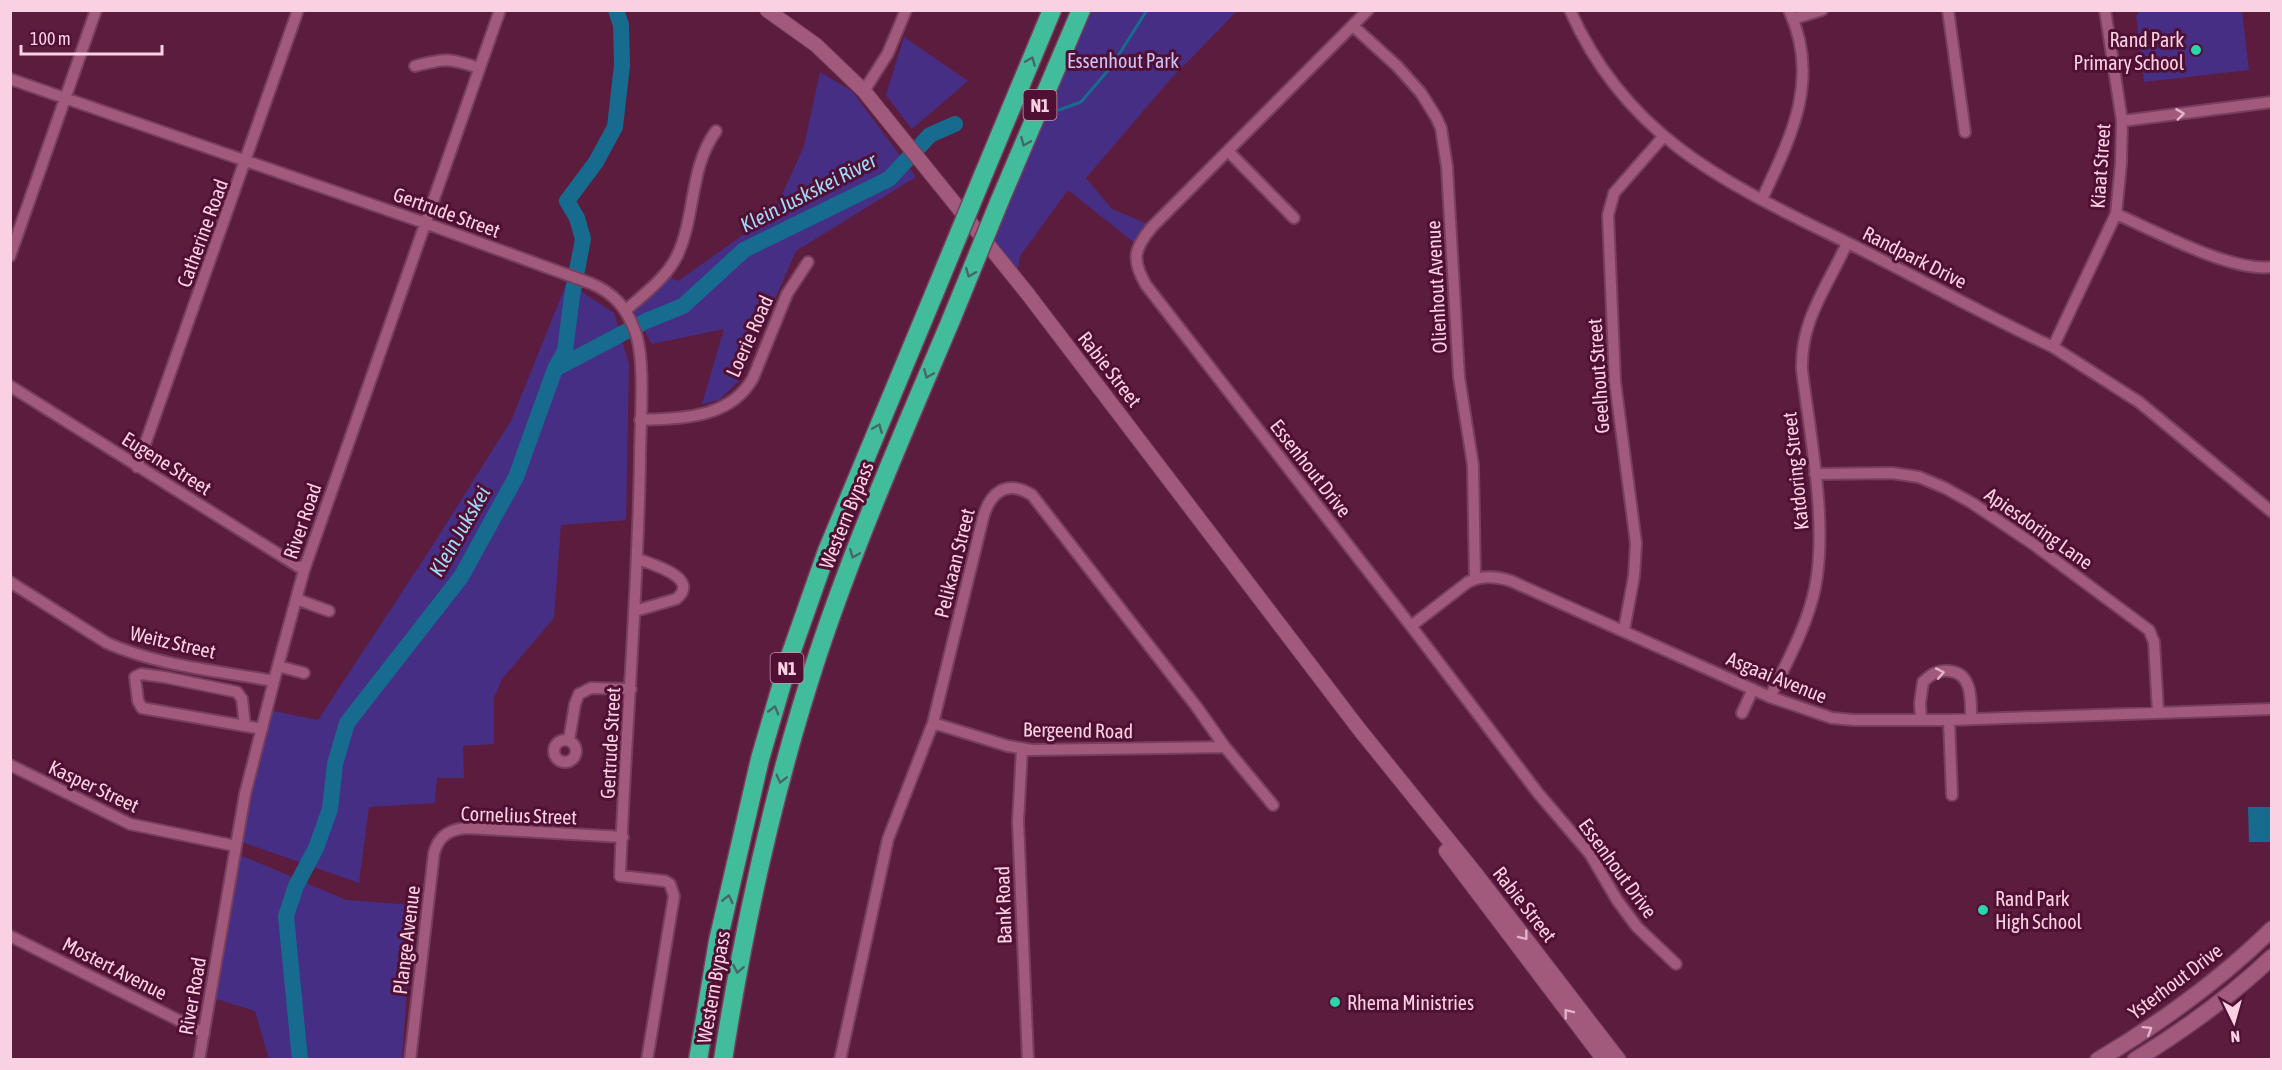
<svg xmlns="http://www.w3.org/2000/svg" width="2282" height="1070" font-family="'Asap Condensed',sans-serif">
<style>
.green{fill:#462e84}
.water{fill:#176b8e}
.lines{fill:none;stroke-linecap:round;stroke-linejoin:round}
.stream{stroke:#176b8e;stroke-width:3}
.river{stroke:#176b8e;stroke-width:16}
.minor-casing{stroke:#773f5d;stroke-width:14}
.tertiary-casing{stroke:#773f5d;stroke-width:16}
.secondary-casing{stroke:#773f5d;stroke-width:18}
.motorway-casing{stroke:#773f5d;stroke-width:21}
.minor{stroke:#a15a7c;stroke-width:10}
.tertiary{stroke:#a15a7c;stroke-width:14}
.secondary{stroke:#a15a7c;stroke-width:15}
.motorway{stroke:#42bd9b;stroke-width:18}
.motorway-bridge-casing{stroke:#773f5d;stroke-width:21;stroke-linecap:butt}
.motorway-bridge{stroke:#42bd9b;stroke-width:18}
.oneway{stroke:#496667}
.oneway2{stroke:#e4b3c8}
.poi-dot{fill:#2bd5ac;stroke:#501033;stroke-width:2}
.labels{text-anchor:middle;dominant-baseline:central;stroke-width:6;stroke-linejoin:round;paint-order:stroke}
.shield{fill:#501033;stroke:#c797ae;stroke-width:1.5}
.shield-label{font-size:18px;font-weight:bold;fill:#fad1e2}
.poi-label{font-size:20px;fill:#fad1e2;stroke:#501033;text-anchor:start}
.park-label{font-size:20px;fill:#cac2f8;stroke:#501033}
.street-label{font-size:20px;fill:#fad1e2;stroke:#501033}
.water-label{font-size:21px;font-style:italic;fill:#9fdaf9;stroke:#501033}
</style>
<rect width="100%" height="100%" fill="#5c1c3e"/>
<path class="green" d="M2138 10 2242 11 2249 70 2144 82 2136 15H2138Z
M1092 11H1237L1169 81 1086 178 1112 209 1150 225 1136 244 1068 190 1020 256 1016 280 987 249Z
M904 37 968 81 912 129 886 95Z
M820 72 852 91 916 177 796 251 739 381 719 400 702 404 724 329 652 344 633 312 670 277 678 281 774 213 804 146Z
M567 282 614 313 629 364 626 520 561 525 554 618 502 679 494 698V744L463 746 464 778H437L435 803 369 807 359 883 239 841 273 711 318 720 429 551 512 419Z
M238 854 346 900 413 905 402 1059H269L255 1011 213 998Z"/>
<path class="water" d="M2248 807H2271V842H2249Z"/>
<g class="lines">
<path class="stream" d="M1059 110 1081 102 1111 67 1147 10"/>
<path class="river" d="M555 369 646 321 683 306 744 250 889 179 930 135 955 124
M300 1060 286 916 296 886 316 848 330 809 335 764 347 723 461 577 516 477 555 369 565 351 572 296 583 239 577 218 567 201 596 162 615 127 622 65 621 25 616 10"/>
<g class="minor-casing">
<path id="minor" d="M1368 10 1152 227C1134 249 1131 259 1146 285L1411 626 1538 793 1590 854 1617 900 1637 927 1676 964
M1570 10C1631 149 1745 191 1870 254 1931 285 1991 318 2053 347L2139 402 2272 512
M1948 10 1965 132
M1793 19 1822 10
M1353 26 1397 66 1421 93 1436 117 1441 128 1447 167 1459 377 1473 465 1475 579
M415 66C446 58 449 58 479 68
M10 79 425 223 590 283C614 293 626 307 635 331 646 360 640 425 640 458 638 598 625 737 620 876L665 881 670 884 674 896 647 1060
M864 91 888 53 906 10
M2122 121 2272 102
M1228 151 1294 218
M1762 199C1791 137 1821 79 1789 10
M2116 214C2156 231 2230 272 2272 267
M10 256 96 10
M626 310C644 294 666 278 677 256 696 216 689 168 716 131
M2053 347 2116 214 2121 163 2122 121 2105 10
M10 386 304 570
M640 420C682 418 730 419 753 378L787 294 808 262
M137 467 298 10
M1815 474 1892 473 1919 477 1945 488 1972 503 2033 544 2149 630 2154 642 2158 712
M10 582 107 643C159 666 219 671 274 681
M296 599 329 611
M635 611 676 599C702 578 651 564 638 559
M1411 626 1468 582C1482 575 1496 576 1511 581L1770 697 1832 718 1854 720H1949L2272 709
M1624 630 1634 576 1636 543 1615 382 1608 215 1614 193 1663 137
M278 666 304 673
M1770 697C1787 662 1807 626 1815 588 1828 524 1810 435 1802 370 1800 320 1828 286 1847 243
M1742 713 1753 689
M1921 720 1920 703 1923 682C1931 674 1938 670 1949 671 1973 673 1971 701 1971 719
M1949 720 1952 795
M933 723 1008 746 1032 750 1225 747
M245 726 242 699 237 692 164 677 141 674 135 677 138 701 142 708 262 729
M554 751a11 11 0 1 1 22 0a11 11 0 1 1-22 0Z
M569 740 575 704 579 694 591 688 631 689
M1022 749 1018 821 1028 1060
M10 765 130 824 236 846
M10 936 204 1033
M199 1060 245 794 276 673 304 570 500 10
M410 1060 434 853C439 835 450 829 468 828L623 837
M840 1060 888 839 933 723 983 518C990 492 1007 479 1032 495L1196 706 1225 747 1273 805"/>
</g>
<g class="tertiary-casing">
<path id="tertiary" d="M767 10 816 45 864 91 1027 293 1359 729 1476 874 1619 1060
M1446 851 1604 1060"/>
</g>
<g class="secondary-casing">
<path id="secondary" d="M2098 1060C2162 1022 2219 981 2272 929
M2135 1060C2184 1030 2230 997 2272 957"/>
</g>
<g class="motorway-casing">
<path id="motorway" d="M984 173 1052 10
M1000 200 1081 10
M698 1060 718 941 760 759 790 656 827 551 934 294
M723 1060C744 924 774 788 817 657 855 542 904 431 951 320"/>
</g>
<use href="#minor" class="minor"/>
<use href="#tertiary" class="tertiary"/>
<use href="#secondary" class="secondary"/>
<use href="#motorway" class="motorway"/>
<g class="motorway-bridge-casing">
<path id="motorway-bridge" d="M934 294 984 173
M951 320 1000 200"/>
</g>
<use href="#motorway-bridge" class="motorway-bridge"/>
</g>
<defs><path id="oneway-chevron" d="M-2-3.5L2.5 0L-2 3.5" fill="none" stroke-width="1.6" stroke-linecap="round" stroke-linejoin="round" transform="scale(1.5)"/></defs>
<g class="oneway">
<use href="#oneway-chevron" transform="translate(1031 61) rotate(-68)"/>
<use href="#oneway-chevron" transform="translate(1025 142) rotate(113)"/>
<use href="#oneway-chevron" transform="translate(970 273) rotate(112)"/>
<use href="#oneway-chevron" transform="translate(928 374) rotate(113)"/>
<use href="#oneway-chevron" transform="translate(878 428) rotate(-67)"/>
<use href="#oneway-chevron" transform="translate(854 554) rotate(112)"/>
<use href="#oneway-chevron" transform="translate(774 710) rotate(-74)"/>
<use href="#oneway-chevron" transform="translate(781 779) rotate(104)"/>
<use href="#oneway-chevron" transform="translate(728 899) rotate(-77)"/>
<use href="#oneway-chevron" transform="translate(738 969) rotate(101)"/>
</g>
<g class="oneway2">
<use href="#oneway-chevron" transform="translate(2180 114) rotate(-7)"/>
<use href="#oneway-chevron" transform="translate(1940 673) rotate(-11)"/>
<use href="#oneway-chevron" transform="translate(1524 936) rotate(52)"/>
<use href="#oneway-chevron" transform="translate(1568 1013) rotate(-128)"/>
<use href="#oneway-chevron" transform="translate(2148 1030) rotate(-32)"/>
</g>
<g class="poi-dot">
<circle cx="2196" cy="50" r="6"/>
<circle cx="1983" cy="910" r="6"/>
<circle cx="1335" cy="1002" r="6"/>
</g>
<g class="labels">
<g class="shield">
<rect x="1023.5" y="90" width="33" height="30" rx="4.5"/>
<rect x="770.5" y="653" width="33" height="30" rx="4.5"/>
</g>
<g class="shield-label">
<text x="1040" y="105">N1</text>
<text x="787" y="668">N1</text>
</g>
<g class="poi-label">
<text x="2184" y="39" text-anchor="end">Rand Park<tspan x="2184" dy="23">Primary School</tspan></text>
<text x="1995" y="898">Rand Park<tspan x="1995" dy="23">High School</tspan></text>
<text x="1347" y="1002">Rhema Ministries</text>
</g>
<g class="park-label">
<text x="1123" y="60">Essenhout Park</text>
</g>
<g class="street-label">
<text transform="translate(2100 166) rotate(-86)">Kiaat Street</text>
<text transform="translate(447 212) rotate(20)">Gertrude Street</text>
<text transform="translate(202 233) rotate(-70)">Catherine Road</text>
<text transform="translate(1915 257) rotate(27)">Randpark Drive</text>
<text transform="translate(1436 287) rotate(-93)">Olienhout Avenue</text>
<text transform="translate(749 336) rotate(-66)">Loerie Road</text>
<text transform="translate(1110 369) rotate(52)">Rabie Street</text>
<text transform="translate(1598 376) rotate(-94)">Geelhout Street</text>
<text transform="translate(167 463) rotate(32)">Eugene Street</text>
<text transform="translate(1311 468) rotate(52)">Essenhout Drive</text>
<text transform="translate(1795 471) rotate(-96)">Katdoring Street</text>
<text transform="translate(846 515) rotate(-68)">Western Bypass</text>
<text transform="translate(302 521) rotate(-71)">River Road</text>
<text transform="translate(2039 528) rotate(35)">Apiesdoring Lane</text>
<text transform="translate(954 563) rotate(-76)">Pelikaan Street</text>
<text transform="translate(173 642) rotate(13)">Weitz Street</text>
<text transform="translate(1777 677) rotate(22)">Asgaai Avenue</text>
<text transform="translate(1078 730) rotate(1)">Bergeend Road</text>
<text transform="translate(610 743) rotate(-87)">Gertrude Street</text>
<text transform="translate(94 786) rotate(25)">Kasper Street</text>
<text transform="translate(519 815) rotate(2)">Cornelius Street</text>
<text transform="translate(1618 868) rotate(54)">Essenhout Drive</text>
<text transform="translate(1525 904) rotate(52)">Rabie Street</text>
<text transform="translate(1003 905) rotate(-92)">Bank Road</text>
<text transform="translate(406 940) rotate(-83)">Plange Avenue</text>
<text transform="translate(115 968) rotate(27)">Mostert Avenue</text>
<text transform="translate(2175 981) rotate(-37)">Ysterhout Drive</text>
<text transform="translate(713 987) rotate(-80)">Western Bypass</text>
<text transform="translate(192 996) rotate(-80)">River Road</text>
</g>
<g class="water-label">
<text transform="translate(808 192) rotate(-27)">Klein Juskskei River</text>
<text transform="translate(459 531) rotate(-60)">Klein Jukskei</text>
</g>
</g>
<rect width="2282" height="1070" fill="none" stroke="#fad1e2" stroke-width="24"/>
<g transform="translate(2234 1022) rotate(175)" stroke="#501033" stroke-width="4.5" paint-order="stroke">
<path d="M0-4.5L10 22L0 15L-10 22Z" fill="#fad1e2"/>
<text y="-9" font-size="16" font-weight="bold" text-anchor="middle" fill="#fad1e2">N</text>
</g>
<path d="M21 45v9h141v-9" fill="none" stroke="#fad1e2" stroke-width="3"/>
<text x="30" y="45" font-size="18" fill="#fad1e2" stroke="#501033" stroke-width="4.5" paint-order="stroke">100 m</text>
</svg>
